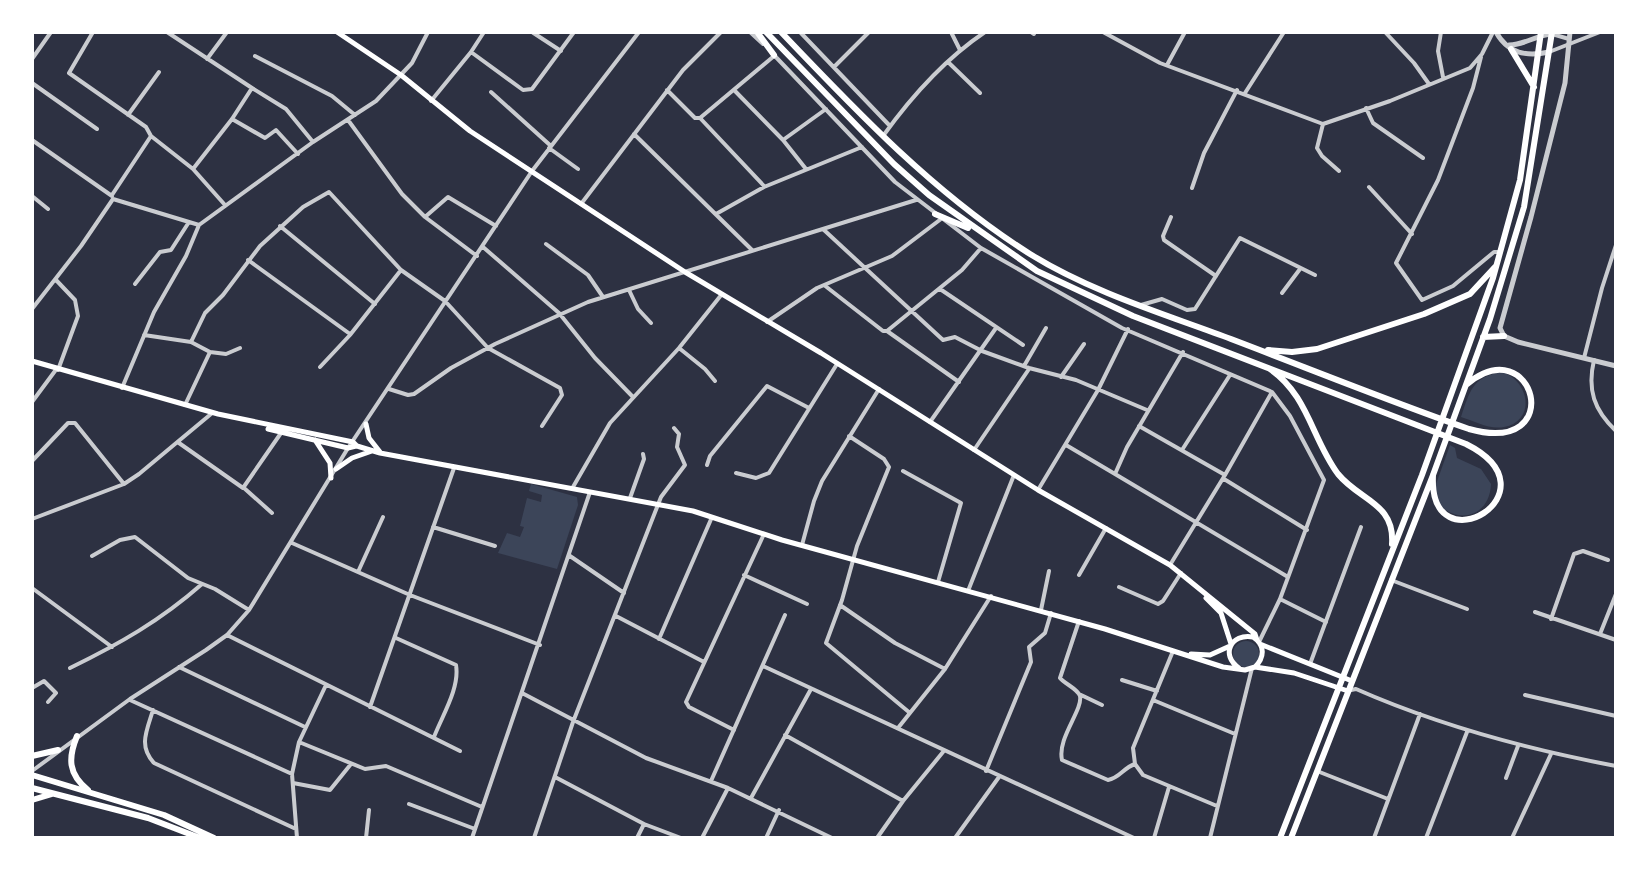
<svg xmlns="http://www.w3.org/2000/svg" width="1648" height="870" font-family="Cabin,sans-serif">
<style>
.green{fill:#3c4559}
.lines{fill:none;stroke-linecap:round;stroke-linejoin:round}
.minor{stroke:#caccd0;stroke-width:4}
.tertiary{stroke:#caccd0;stroke-width:5}
.secondary{stroke:#fff;stroke-width:5}
.primary{stroke:#fff;stroke-width:6}
.trunk{stroke:#fff;stroke-width:6}
</style>
<rect width="100%" height="100%" fill="#2d3142"/>
<path class="green" d="M1502 372C1530 381 1536 421 1504 427 1490 430 1474 421 1461 417 1470 391 1472 377 1502 372Z
M1450 445 1455 448 1457 458 1481 469 1491 484C1490 514 1462 525 1440 506L1435 487Z
M531 484 577 497 578 505 557 569 498 553 507 533 520 537 524 527 520 526 527 498 541 502 542 495 529 491Z
M1233 654a13 13 0 1 1 26 0a13 13 0 1 1-26 0Z"/>
<g class="lines">
<path class="minor" d="M93 32 69 73 146 127 151 136 112 195
M167 32 252 88
M532 32 561 51
M750 32 763 44
M800 32 890 126
M951 32 960 50
M1031 32 1034 34
M1103 32 1160 63 1323 124 1390 101 1470 68 1482 54 1493 32
M1385 32 1414 63 1429 84
M1441 32 1438 51 1443 77
M1552 34 1569 39
M471 52 523 90 532 89 574 32
M1549 52 1600 32
M772 53 895 182 981 248 1122 328 1272 392 1290 416 1324 480 1280 599 1259 642
M255 56 332 96 355 115
M1481 57 1473 88 1438 180 1396 263 1422 300 1453 286 1494 252H1500
M32 59 51 32
M207 59 227 32
M948 62 980 93
M1167 65 1185 32
M834 67 869 32
M32 83 97 129
M667 90 695 118H700L774 56
M735 91 783 140 806 169
M491 92 551 146
M1245 93 1284 32
M431 101 471 52 484 32
M1366 108 1373 123 1423 158
M128 115 159 72
M700 118 764 186
M232 119 265 138 276 130 298 154
M348 120 402 194 425 217 477 256
M1323 124 1317 148 1322 156 1339 171
M634 134 752 250
M151 136 193 169 225 205
M883 136C911 97 945 59 985 32
M32 140 112 196
M783 140 826 109
M549 148 578 169
M193 169 232 119 252 88 286 109 313 142
M1369 187 1412 234
M1192 188 1204 153 1237 90
M32 196 48 209
M581 204 683 70 721 32
M716 214 764 187 862 147
M425 217 448 197 496 226
M1171 217 1163 236 1164 240 1216 276
M280 226 375 304
M824 230 943 340 955 337 982 351 1029 368 1076 380 1147 410
M546 244 588 275 603 297
M483 247 559 313 595 358 633 397
M248 260 350 334
M401 270 445 301 488 348 560 388 562 395 542 426
M56 280 75 300 78 316 58 370
M135 284 160 252 171 250 189 222
M824 285 883 331H887L962 270 981 248
M940 289 1023 345
M629 290 638 309 651 323
M1282 293 1300 269
M1141 305 1162 299 1187 310 1195 309 1240 238 1315 275
M32 309 81 246 113 199 199 225
M767 322 817 288 892 256 941 219
M887 331 959 382
M144 335 191 342 210 352
M191 342 205 313 223 295 260 246 303 207 329 192 401 270 350 335 320 367
M679 348 705 369 715 381
M1584 358 1602 288 1616 245
M1594 360C1587 390 1594 410 1616 431
M1024 366 1046 328
M1061 377 1084 344
M122 388 154 312 186 256 199 225 313 142 376 101 412 63 428 32
M389 389 408 395 414 394 451 368 495 344 588 302 916 200
M32 402 55 371
M185 405 210 352 226 354 240 348
M930 422 996 328
M1139 426 1225 475
M849 436 884 459 889 467 857 546 842 600 826 643 910 713
M179 443 243 488 281 433
M1066 445 1115 474 1127 447 1183 352
M974 450 1029 369
M1182 450 1230 375
M32 461 68 423H75L124 484
M707 465 710 456 767 386 809 408
M903 471 961 503 938 582
M736 473 756 478 769 473 837 364
M1115 474 1288 577
M1224 479 1307 530
M573 487 610 423 679 348 722 294
M244 488 272 513
M1038 490 1098 390 1128 329
M630 498 644 459 643 454
M32 519 124 484 139 474 211 414
M433 527 495 546
M292 543 410 595 540 645
M802 545 814 501 822 481 879 389
M92 556 120 540 135 537 188 578 215 589 249 610
M570 556 624 593
M1170 565 1225 475 1272 392
M358 572 383 517
M744 575 807 604
M1079 575 1106 528
M1391 580 1467 609
M1119 587 1158 604 1163 601 1181 573
M32 588 112 647
M968 591 1014 475
M1280 599 1326 622
M840 605 895 643 945 669
M1041 610 1049 571
M1535 612 1616 640
M616 616 704 662
M1551 619 1574 554 1583 551 1608 560
M1079 621 1060 678C1065 684 1078 689 1080 696 1083 710 1057 738 1062 760L1108 780C1120 778 1123 768 1135 764
M1600 634 1616 594
M227 635 460 751
M396 638 456 665C460 688 442 716 434 737
M659 639 712 517
M1173 651 1133 748 1135 764 1143 775 1217 806
M1310 664 1361 527
M763 666 1134 838
M179 667 305 727
M70 668C119 644 160 621 202 584
M1122 680 1157 691
M32 688 44 681 56 693 48 702
M1351 690 1356 689C1440 726 1526 749 1616 766
M522 693 646 758 728 788 832 838
M1079 694 1102 705
M1525 695 1616 716
M130 700 292 774
M1153 700 1235 734
M370 707 454 468
M153 710C147 730 138 746 154 763L296 829
M898 728 945 669 991 596
M734 730 689 707 686 702 764 534
M785 735 903 801
M299 742 365 769 386 766 482 807
M32 771 130 699 206 650 227 635 249 610 348 448 532 171 639 32
M986 771 1031 662 1029 647 1045 633 1051 613
M1317 771 1388 799
M555 777 644 824 637 838
M1506 778 1518 746
M711 781 785 615
M293 783 330 790 351 764
M751 798 811 689
M409 804 475 829
M644 824 681 838
M297 838 292 774 299 742 326 685
M366 838 369 810
M472 838 590 492
M534 838 573 722 661 497 685 465 677 447 679 434 674 428
M702 838 728 788
M766 838 779 810
M877 838 903 801 943 752
M955 838 999 777
M1154 838 1169 787
M1210 838 1252 668
M1374 838 1420 714
M1426 838 1467 732
M1512 838 1551 754"/>
<path class="tertiary" d="M1496 32C1508 54 1527 57 1549 52
M1570 32 1565 83 1531 217 1500 328 1504 336 1518 342 1616 366
M1509 45C1525 45 1536 35 1552 34"/>
<path class="secondary" d="M337 32 401 75 470 131 685 272 821 353 1038 490 1170 565 1255 634 1257 640
M32 361 218 414 353 442 357 446 380 453 693 511 782 540 1105 629 1223 667 1245 670 1255 667 1294 673 1348 691
M366 424 369 438 380 452
M268 429 348 448 356 446
M315 440 330 463 331 478
M336 469 352 458 372 451
M1206 598 1221 613 1231 644
M1260 644 1352 681
M1191 654 1210 655 1230 646
M1239 668C1220 655 1231 633 1253 637 1265 645 1265 657 1255 667"/>
<path class="primary" d="M77 736C68 758 68 774 88 790
M32 756 58 750
M32 775 164 815 214 838
M32 788 148 818 200 838
M32 800 52 794"/>
<path class="trunk" d="M757 32 774 55
M766 32 894 164 929 195 1037 271 1133 316 1466 444C1562 492 1428 570 1433 475
M781 32C858 113 935 194 1030 254 1091 292 1164 314 1231 339 1310 369 1389 401 1469 429 1569 457 1534 327 1466 385
M1511 49 1534 87
M935 214 968 228
M1483 337 1504 336
M1268 350 1292 352 1317 349 1424 314 1470 294 1495 267
M1270 369C1308 395 1312 439 1338 474 1360 501 1395 503 1392 544
M1280 838 1422 475 1493 278 1520 180 1541 32
M1291 838 1433 475 1490 319 1524 207 1552 32"/>
</g>
<rect width="1648" height="870" fill="none" stroke="#ffffff" stroke-width="68"/>
</svg>
